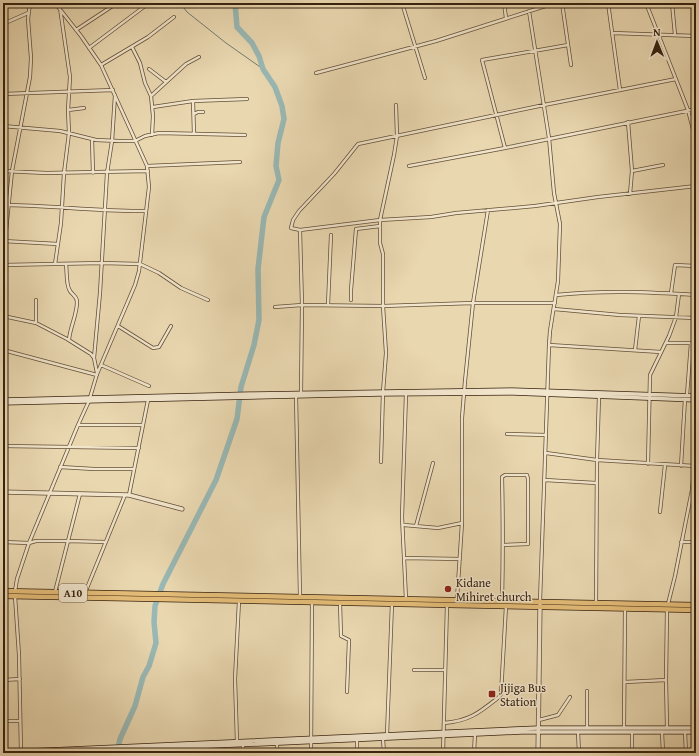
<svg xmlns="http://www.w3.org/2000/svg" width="699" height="756" font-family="'Gentium Book Plus',serif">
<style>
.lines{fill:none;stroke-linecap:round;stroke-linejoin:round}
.stream{stroke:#717c72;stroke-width:1}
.river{stroke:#99b8b4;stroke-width:5.5}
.minor-casing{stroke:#634f36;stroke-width:4}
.tertiary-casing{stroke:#634f36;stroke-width:5}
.secondary-casing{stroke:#36220e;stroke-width:5}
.trunk-casing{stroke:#36220e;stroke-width:6}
.minor{stroke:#f1e5cc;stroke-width:2.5}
.tertiary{stroke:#f1e5cc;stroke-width:3.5}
.secondary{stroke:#f1e5cc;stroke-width:3.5}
.trunk{stroke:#e4bc78;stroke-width:4.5}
.poi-dot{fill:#8f2418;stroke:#f1e5cc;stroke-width:1.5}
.labels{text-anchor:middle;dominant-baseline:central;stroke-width:3;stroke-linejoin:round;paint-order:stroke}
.shield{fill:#f1e5cc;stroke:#6e5c47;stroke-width:1}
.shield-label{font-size:11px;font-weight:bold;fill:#36220e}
.poi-label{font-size:12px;fill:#36220e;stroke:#f1e5cc;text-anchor:start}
</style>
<rect width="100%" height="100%" fill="#e9d7b0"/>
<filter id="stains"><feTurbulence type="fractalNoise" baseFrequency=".005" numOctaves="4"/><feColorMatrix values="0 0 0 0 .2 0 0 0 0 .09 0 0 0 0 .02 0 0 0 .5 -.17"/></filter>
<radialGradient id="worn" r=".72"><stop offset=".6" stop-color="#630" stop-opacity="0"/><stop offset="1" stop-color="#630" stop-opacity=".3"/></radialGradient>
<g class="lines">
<path class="stream" d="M180 3 187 12 226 43 263 69"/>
<path class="river" d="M117 753 120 739 135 706 143 677 149 666 156 643 154 622 155 606 163 584 216 480 237 419 241 387 254 345 259 320 258 269 264 217 279 180 276 166 278 143 284 119 282 106 275 87 263 69 259 56 252 43 237 27 235 3"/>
<g class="minor-casing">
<path id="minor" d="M402 3 425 78
M504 3 506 18
M562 3 571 65
M608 3 620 90
M646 3 688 110 696 141
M672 3 675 35
M529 11 549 138 554 193 560 224 558 281 550 331 549 345 540 601
M3 24 28 13
M76 30 117 3
M613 33 696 36
M132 47 140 63 145 83 151 96 153 116 152 135
M89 48 149 3
M101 65 148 37 174 17
M149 69 166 82
M316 73 436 41 555 3
M3 94 113 90
M151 96 186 64 199 57
M193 101 194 134
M153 107 193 101 247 99
M68 110 84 108
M194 114 198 112H203
M628 122 632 171 630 194
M3 126 60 131 96 140 119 141H135L145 136 159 133 245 135
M92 139 93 173
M505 148 482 60 568 45
M147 166 240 162
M409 166 505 148 696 109
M3 171 47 173 148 171
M632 171 663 165
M3 205C51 205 98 212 146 211
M300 230 380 220 431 217 456 213 535 206 598 197 696 186
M3 241 58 244
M5 241 12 171 30 77 31 58 28 19 30 3
M55 264 61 223 64 173 69 133 68 110 70 77 60 8
M66 264C67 271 66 282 69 289 71 295 77 295 77 302 77 315 70 327 69 340
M3 265 102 263 140 264 159 273 181 288 208 300
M3 275C4 291 6 308 3 324
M671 293 675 265 696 266
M556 295C603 290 649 292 696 295
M351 300V290L356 229 380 226
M328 305 331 235
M275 307 302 305 383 306 473 303H555
M554 309 620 315 696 318
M3 316 36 323 67 339 91 354 94 358 97 373
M36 323V300
M118 326 153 348 159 347 171 326
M666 343H696
M549 345 661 352
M3 350 97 375
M635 350 639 316
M94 358 100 293 107 173 112 141 115 95
M101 365 149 386
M301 393 302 305 300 230 291 228 293 220 299 211 334 174 358 144 544 105 676 79
M296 395 300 597
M687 395 691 343
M78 425H143
M507 434 546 435
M3 446 139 448
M546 453 597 460 695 466
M381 462 383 392 386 353 383 306V254L380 243V220L394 155 397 136 396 105
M648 464 650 375 669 336 676 317 679 294
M681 466 685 399
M60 467 94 469H134
M545 480 596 483
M129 495 148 400
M660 512 665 465
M404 525 438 528 462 523
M416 526 433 463
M3 542 29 543 36 541H68L106 542
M681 542H696
M405 558 460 559
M15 591 17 579 29 543 78 425 89 401 97 374 135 285 139 271 149 187 147 166 101 65 81 36 55 3
M55 592 80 494
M85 593 125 495
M15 596 19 655 21 753
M406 599 402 517 406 394
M457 599 462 523V418L465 381 473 303 488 210
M502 601C503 559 503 518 502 477L505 475H527L528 479V544L503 545
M340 603 341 636 349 640 347 692
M596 603 597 460 599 396
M668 604 675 576 692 490 696 447
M414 670H445
M3 680 20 679
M625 682 666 680
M539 720 558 715 570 697
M3 721H20
M444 723C470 721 480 712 499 697L501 694 506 606
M587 728V691
M624 728 625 609
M667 728 666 680 667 609
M578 732 579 753
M662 732 663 753
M685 732 686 753
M387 735 392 603
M383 739 384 753
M237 742 235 679 239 601
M277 744V753
M193 753V746
M243 753V745
M311 753 312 601
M357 753V740
M443 753 447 605
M474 753 475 734
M632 753V732"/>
</g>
<g class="tertiary-casing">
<path id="tertiary" d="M3 492 129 495 182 509
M538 753 540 605"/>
</g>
<g class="secondary-casing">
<path id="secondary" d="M3 400 250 394 513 390 696 396
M3 403 381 394 513 393 696 400
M3 752 538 728H696
M60 753 522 732H696"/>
</g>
<g class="trunk-casing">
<path id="trunk" d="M3 591 696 605
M3 596 696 610"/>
</g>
<use href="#minor" class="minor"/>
<use href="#tertiary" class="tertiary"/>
<use href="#secondary" class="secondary"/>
<use href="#trunk" class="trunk"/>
</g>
<g class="poi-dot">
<circle cx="448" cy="589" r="4"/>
<rect x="488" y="690" width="8" height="8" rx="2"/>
</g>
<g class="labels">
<rect class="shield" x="59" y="584" width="28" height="18" rx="3"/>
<g class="shield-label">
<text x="73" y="593">A10</text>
</g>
<g class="poi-label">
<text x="456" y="582">Kidane<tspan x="456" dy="14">Mihiret church</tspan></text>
<text x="500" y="687">Jijiga Bus<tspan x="500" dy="14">Station</tspan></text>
</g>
</g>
<rect width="699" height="756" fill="none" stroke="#e9d7b0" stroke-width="16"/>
<rect x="4" y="4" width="691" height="748" fill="none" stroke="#36220e" stroke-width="2"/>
<rect x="8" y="8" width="683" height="740" fill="none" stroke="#36220e"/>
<g transform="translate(657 42) rotate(359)" stroke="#f1e5cc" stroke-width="3" paint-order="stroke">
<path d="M0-3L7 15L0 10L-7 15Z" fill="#36220e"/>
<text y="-6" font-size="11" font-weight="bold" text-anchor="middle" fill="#36220e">N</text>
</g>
<rect width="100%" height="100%" filter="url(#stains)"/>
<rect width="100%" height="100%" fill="url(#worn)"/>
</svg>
